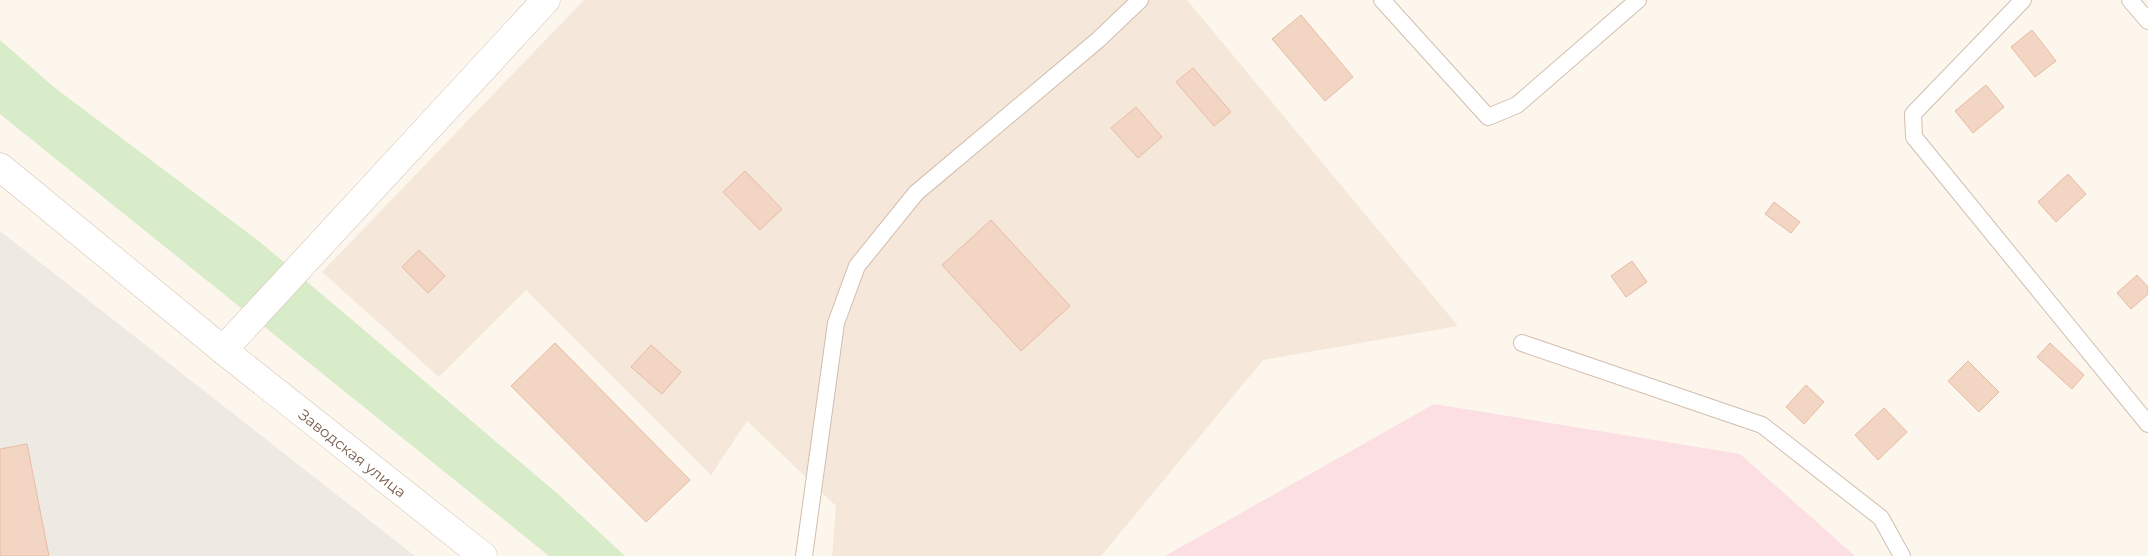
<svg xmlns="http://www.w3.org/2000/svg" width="2148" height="556" font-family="Montserrat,sans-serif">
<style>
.residential{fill:#f5e8da}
.industrial{fill:#efe9e4}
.medical{fill:#fbdfe3}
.green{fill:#d8ecc9}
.building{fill:#f3d5c3;stroke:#e6bba3}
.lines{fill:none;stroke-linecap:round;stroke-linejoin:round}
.service-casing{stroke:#d1beb0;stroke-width:18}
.minor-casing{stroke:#d1beb0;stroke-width:29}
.secondary-casing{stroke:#d6c0b0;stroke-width:29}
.service{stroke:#fff;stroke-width:16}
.minor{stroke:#fff;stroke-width:28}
.secondary{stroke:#fff;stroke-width:28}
.labels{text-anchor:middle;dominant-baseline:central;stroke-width:5;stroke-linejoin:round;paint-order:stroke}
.street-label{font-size:15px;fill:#7a5c4d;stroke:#fffaf3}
</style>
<rect width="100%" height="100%" fill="#fdf6ec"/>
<path class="residential" d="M584 0H1187L1458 326 1263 360 1101 556H832L836 506 747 421 711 475 526 290 439 377 322 272Z"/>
<path class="industrial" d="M0 231 415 556H0Z"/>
<path class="medical" d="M1434 404 1740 454 1855 556H1165Z"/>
<path class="green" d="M0 40 55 88 260 242 558 494 625 556H549L0 114Z"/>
<path class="building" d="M1301 15 1353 77 1325 101 1272 39Z
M2032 30 2056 61 2035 77 2011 47Z
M1193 68 1231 112 1214 126 1176 82Z
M1986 85 2004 107 1973 133 1955 111Z
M1136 107 1162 137 1138 158 1111 128Z
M745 171 782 209 760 230 723 192Z
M2068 174 2086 194 2056 222 2038 202Z
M1774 202 1800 222 1791 233 1765 214Z
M991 220 1070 306 1021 351 942 265Z
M419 250 445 276 428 293 402 267Z
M1632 261 1647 282 1626 297 1611 276Z
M2137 275 2148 287V294L2131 309 2117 293Z
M555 343 690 480 646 522 511 386Z
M2050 343 2084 375 2072 389 2037 357Z
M651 345 681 372 662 394 631 367Z
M1968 361 1999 392 1979 412 1948 381Z
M1806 385 1824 402 1804 424 1786 407Z
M1884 408 1907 432 1878 460 1855 435Z
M27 444 49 556H0V449Z"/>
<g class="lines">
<g class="service-casing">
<path id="service" d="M1382 0 1488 117 1517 105 1638 0
M2023 0 1913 114 1914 137 2148 424
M2130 0 2148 21
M1522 343 1762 425 1881 518 1902 556
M804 556 836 323 857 266 916 193 1098 40 1140 0"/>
</g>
<g class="minor-casing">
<path id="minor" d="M223 350 546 0"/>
</g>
<g class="secondary-casing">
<g id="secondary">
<path id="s1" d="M0 167 223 350 483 556"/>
</g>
</g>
<use href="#service" class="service"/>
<use href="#minor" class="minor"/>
<use href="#secondary" class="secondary"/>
</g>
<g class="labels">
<g class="street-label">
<text stroke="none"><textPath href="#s1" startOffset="454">Заводская улица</textPath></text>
</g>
</g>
</svg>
